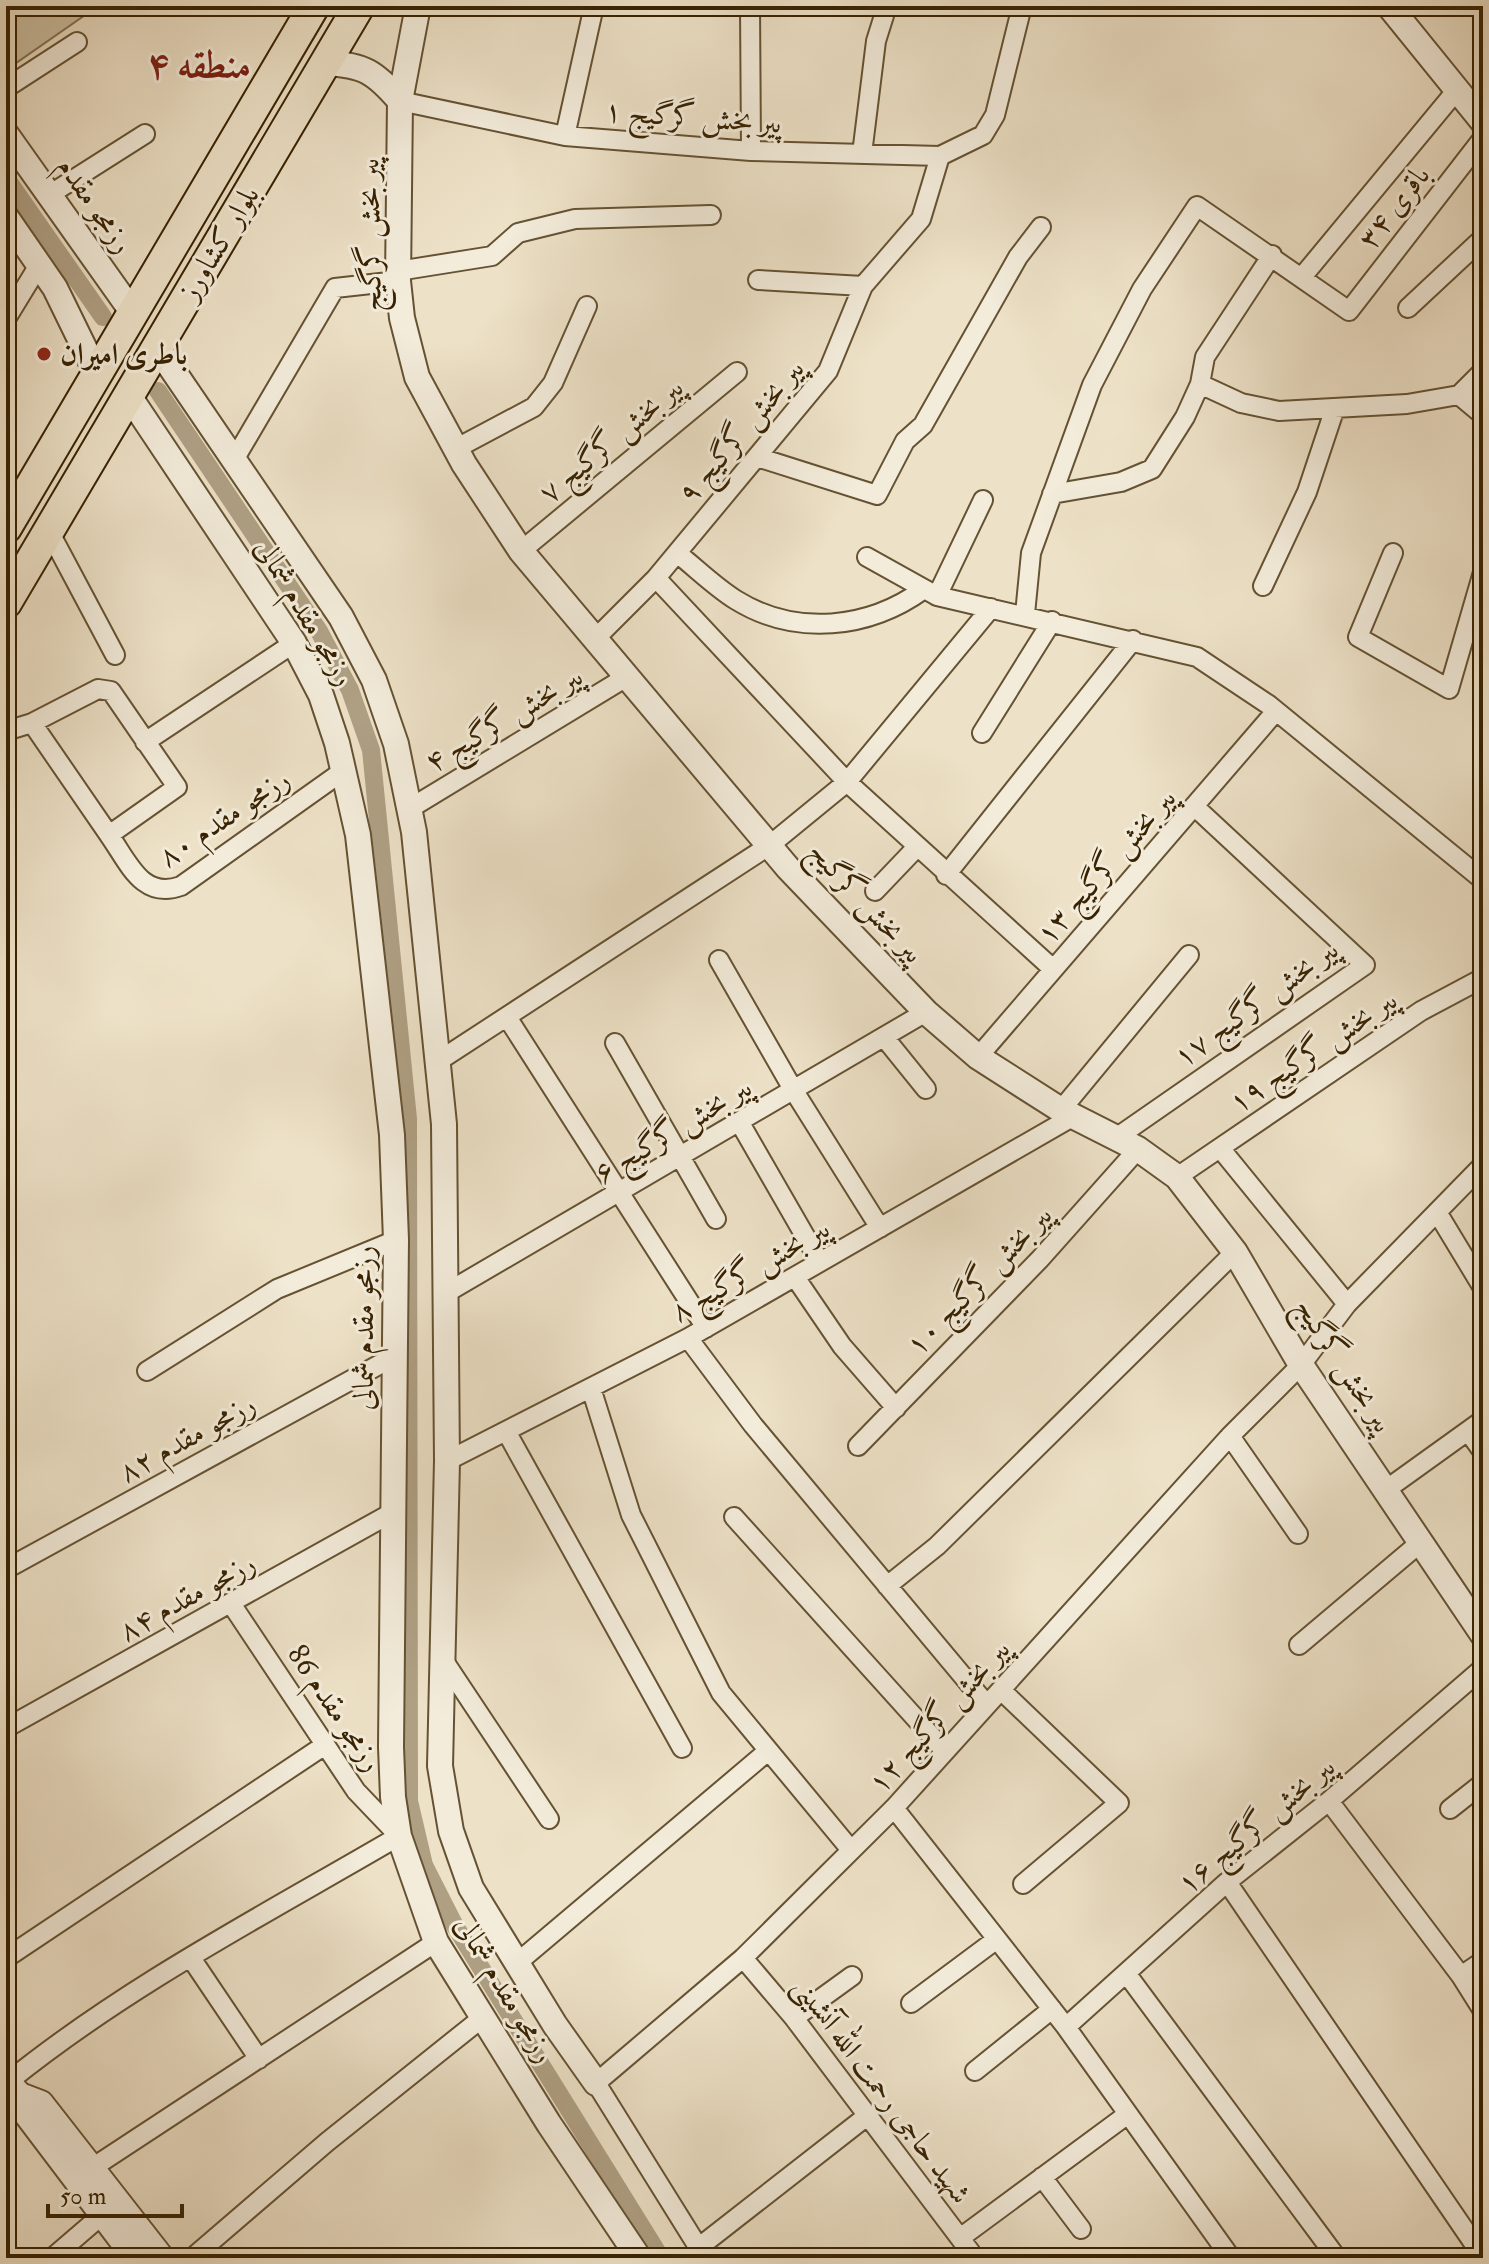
<svg xmlns="http://www.w3.org/2000/svg" width="1489" height="2264" font-family="'IM FELL Double Pica',Amiri,serif">
<style>
.green{fill:#cec1a5;stroke:#837253;stroke-width:2}
.lines{fill:none;stroke-linecap:round;stroke-linejoin:round}
.canal{stroke:#afa084;stroke-width:18}
.minor-casing{stroke:#655232;stroke-width:22}
.tertiary-casing{stroke:#655232;stroke-width:28}
.primary-casing{stroke:#382201;stroke-width:34}
.minor{stroke:#f3ecdb;stroke-width:18}
.tertiary{stroke:#f3ecdb;stroke-width:24}
.primary{stroke:#ede1c7;stroke-width:30}
.poi-dot{fill:#8f2418;stroke:#f3ecdb;stroke-width:3}
.labels{text-anchor:middle;dominant-baseline:central;stroke-width:6;stroke-linejoin:round;paint-order:stroke}
.street-label{font-size:30px;fill:#382201;stroke:#f3ecdb}
.poi-label{font-size:30px;font-weight:bold;fill:#382201;stroke:#f3ecdb;text-anchor:start}
.district-label{font-size:38px;font-weight:bold;fill:#7a1f14;stroke:#f3ecdb}
</style>
<rect width="100%" height="100%" fill="#ede1c7"/>
<filter id="stains"><feTurbulence type="fractalNoise" baseFrequency=".0025" numOctaves="4"/><feColorMatrix values="0 0 0 0 .2 0 0 0 0 .09 0 0 0 0 .02 0 0 0 .5 -.17"/></filter>
<radialGradient id="worn" r=".72"><stop offset=".6" stop-color="#630" stop-opacity="0"/><stop offset="1" stop-color="#630" stop-opacity=".3"/></radialGradient>
<path class="green" d="M6 6H98L6 70Z"/>
<g class="lines">
<path class="canal" d="M6 178 103 317
M158 391 319 631 350 690 371 750 408 1119 409 1801 424 1865 455 1926 661 2258"/>
<g class="minor-casing">
<path id="minor" d="M750 6 751 151
M6 88 77 42
M400 101 565 136 751 151 940 156 983 135 995 115 1022 6
M565 136 594 6
M862 154 876 41 887 6
M49 195 145 134
M398 271 492 256 518 233 575 219 711 215
M1302 277 1456 91
M758 280 863 286
M1408 308 1483 238
M6 319 39 265
M1200 384 1241 403 1279 411 1407 404 1459 395 1483 415
M1459 395 1483 371
M457 448 534 407 553 383 587 306
M757 457 877 495 905 441 923 425 1018 257 1041 227
M234 460 335 288 398 281
M1052 494 1121 482 1152 469 1185 417 1200 384 1205 357 1272 255
M49 531 115 655
M521 551 737 372
M677 553C696 568 715 587 736 600 796 637 869 629 924 589
M1393 553 1358 637 1449 689 1483 572
M867 557 937 596 1197 657 1269 705 1483 880
M656 578 847 782 1053 969
M1263 586 1307 492 1335 408
M937 596 983 500
M1025 614 1031 553 1092 385 1142 289 1197 206 1349 311 1483 138
M596 638 656 578 828 371 863 286 921 219 940 156
M6 731 32 723 98 689 111 691 177 787 109 835 32 723
M982 733 1052 621
M145 742 294 643
M409 809 628 676
M109 835C129 863 142 900 181 886L343 771
M946 875 1133 640
M875 891 917 847
M719 960 794 1091 880 1228
M507 1017 706 1328
M884 1037 926 1089
M615 1043 716 1219
M978 1057 1276 711
M437 1062 770 845 847 782 991 608
M1061 1110 1189 955
M740 1123 820 1262
M1116 1138 1365 965 1194 806
M1220 1148 1347 1304
M1177 1177 1421 1011 1483 978
M1437 1212 1483 1288
M795 1277 842 1346 896 1408
M446 1293 926 1012
M688 1338 753 1425 987 1705
M147 1371 277 1289 396 1240
M591 1388 631 1515 721 1693 851 1850
M506 1431 682 1748
M1468 1431 1483 1452
M1230 1436 1298 1534
M858 1446 1040 1259 1138 1149
M447 1461 688 1338 1074 1116
M1387 1489 1483 1420
M734 1517 945 1751
M6 1569 395 1356
M887 1586 937 1546 1235 1252
M1299 1645 1421 1542
M442 1658 549 1819
M1001 1690 1119 1803 1023 1884
M6 1728 395 1511
M1329 1801 1461 1976 1483 2011
M894 1808 1066 2027 1231 2258
M1450 1809 1483 1783
M1227 1882 1483 2257
M6 1958 325 1745
M191 1958 259 2059
M743 1958 794 2018 975 2258
M517 1963 768 1751
M1126 1973 1337 2258
M1461 1976 1483 1961
M911 2003 997 1939
M794 2018 852 1976
M1066 2027 1227 1882 1329 1801 1483 1668
M975 2071 1052 2009
M8 2082C128 1985 266 1914 399 1836L356 1791 232 1605
M92 2168 436 1942
M1042 2177 1081 2229
M960 2238 1128 2114
M698 2248 867 2116
M52 2258 102 2215
M192 2258 327 2142 482 2018
M705 2258 596 2083 743 1958 894 1808 1230 1436 1301 1365 1347 1304 1483 1165"/>
</g>
<g class="tertiary-casing">
<path id="tertiary" d="M418 6 400 101 398 281 402 318 417 377 464 464 521 551 788 868 926 1012 978 1057 1061 1110 1138 1149 1177 1177 1235 1252 1301 1365 1483 1635
M1389 6 1483 122
M326 63C364 65 375 72 400 101
M6 134 133 313
M6 217 55 288 97 374
M157 347 341 617 374 680 396 744 414 832 444 1124 447 1461 440 1766 451 1831 471 1888 555 2025 596 2083
M129 396 294 643 321 695 337 743 358 835 392 1135 396 1240 391 1747 393 1797 399 1836 436 1942 549 2124 639 2258
M6 2080 20 2095 26 2114 135 2258
M20 2095 41 2103 162 2258"/>
</g>
<g class="primary-casing">
<path id="primary" d="M6 528 314 6
M6 603 359 6"/>
</g>
<use href="#minor" class="minor"/>
<use href="#tertiary" class="tertiary"/>
<use href="#primary" class="primary"/>
</g>
<circle class="poi-dot" cx="44" cy="354" r="8"/>
<g class="labels">
<g class="street-label">
<text transform="translate(693 117) rotate(4)">پیر بخش گرگیج ۱</text>
<text transform="translate(95 205) rotate(55)">رزمجو مقدم</text>
<text transform="translate(1394 207) rotate(-52)">باقری ۳۴</text>
<text transform="translate(370 235) rotate(-91)">پیر بخش گرگیج</text>
<text transform="translate(219 243) rotate(-59)">بلوار کشاورز</text>
<text transform="translate(741 431) rotate(-50)">پیر بخش گرگیج ۹</text>
<text transform="translate(611 440) rotate(-40)">پیر بخش گرگیج ۷</text>
<text transform="translate(305 612) rotate(59)">رزمجو مقدم شمالی</text>
<text transform="translate(504 719) rotate(-31)">پیر بخش گرگیج ۴</text>
<text transform="translate(224 818) rotate(-34)">رزمجو مقدم ۸۰</text>
<text transform="translate(1106 866) rotate(-49)">پیر بخش گرگیج ۱۳</text>
<text transform="translate(866 902) rotate(47)">پیر بخش گرگیج</text>
<text transform="translate(1256 1003) rotate(-36)">پیر بخش گرگیج ۱۷</text>
<text transform="translate(1313 1051) rotate(-34)">پیر بخش گرگیج ۱۹</text>
<text transform="translate(673 1130) rotate(-31)">پیر بخش گرگیج ۶</text>
<text transform="translate(750 1270) rotate(-30)">پیر بخش گرگیج ۸</text>
<text transform="translate(979 1280) rotate(-46)">پیر بخش گرگیج ۱۰</text>
<text transform="translate(363 1328) rotate(-90)">رزمجو مقدم شمالی</text>
<text transform="translate(1344 1365) rotate(57)">پیر بخش گرگیج</text>
<text transform="translate(187 1438) rotate(-29)">رزمجو مقدم ۸۲</text>
<text transform="translate(187 1597) rotate(-29)">رزمجو مقدم ۸۴</text>
<text transform="translate(335 1708) rotate(56)">رزمجو مقدم 86</text>
<text transform="translate(939 1716) rotate(-48)">پیر بخش گرگیج ۱۲</text>
<text transform="translate(1256 1825) rotate(-40)">پیر بخش گرگیج ۱۶</text>
<text transform="translate(505 1989) rotate(59)">رزمجو مقدم شمالی</text>
<text transform="translate(882 2090) rotate(53)">شهید حاجی رحمت الله آنشینی</text>
</g>
<g class="poi-label">
<text x="60" y="354">باطری امیران</text>
</g>
<g class="district-label">
<text x="199" y="65">منطقه ۴</text>
</g>
</g>
<rect width="1489" height="2264" fill="none" stroke="#ede1c7" stroke-width="32"/>
<rect x="8" y="8" width="1473" height="2248" fill="none" stroke="#382201" stroke-width="4"/>
<rect x="16" y="16" width="1457" height="2232" fill="none" stroke="#382201" stroke-width="2"/>
<path d="M48 2204v12h134v-12" fill="none" stroke="#382201" stroke-width="4"/>
<text x="60" y="2204" font-size="24" fill="#382201" stroke="#f3ecdb" stroke-width="6" paint-order="stroke">50 m</text>
<rect width="100%" height="100%" filter="url(#stains)"/>
<rect width="100%" height="100%" fill="url(#worn)"/>
</svg>
